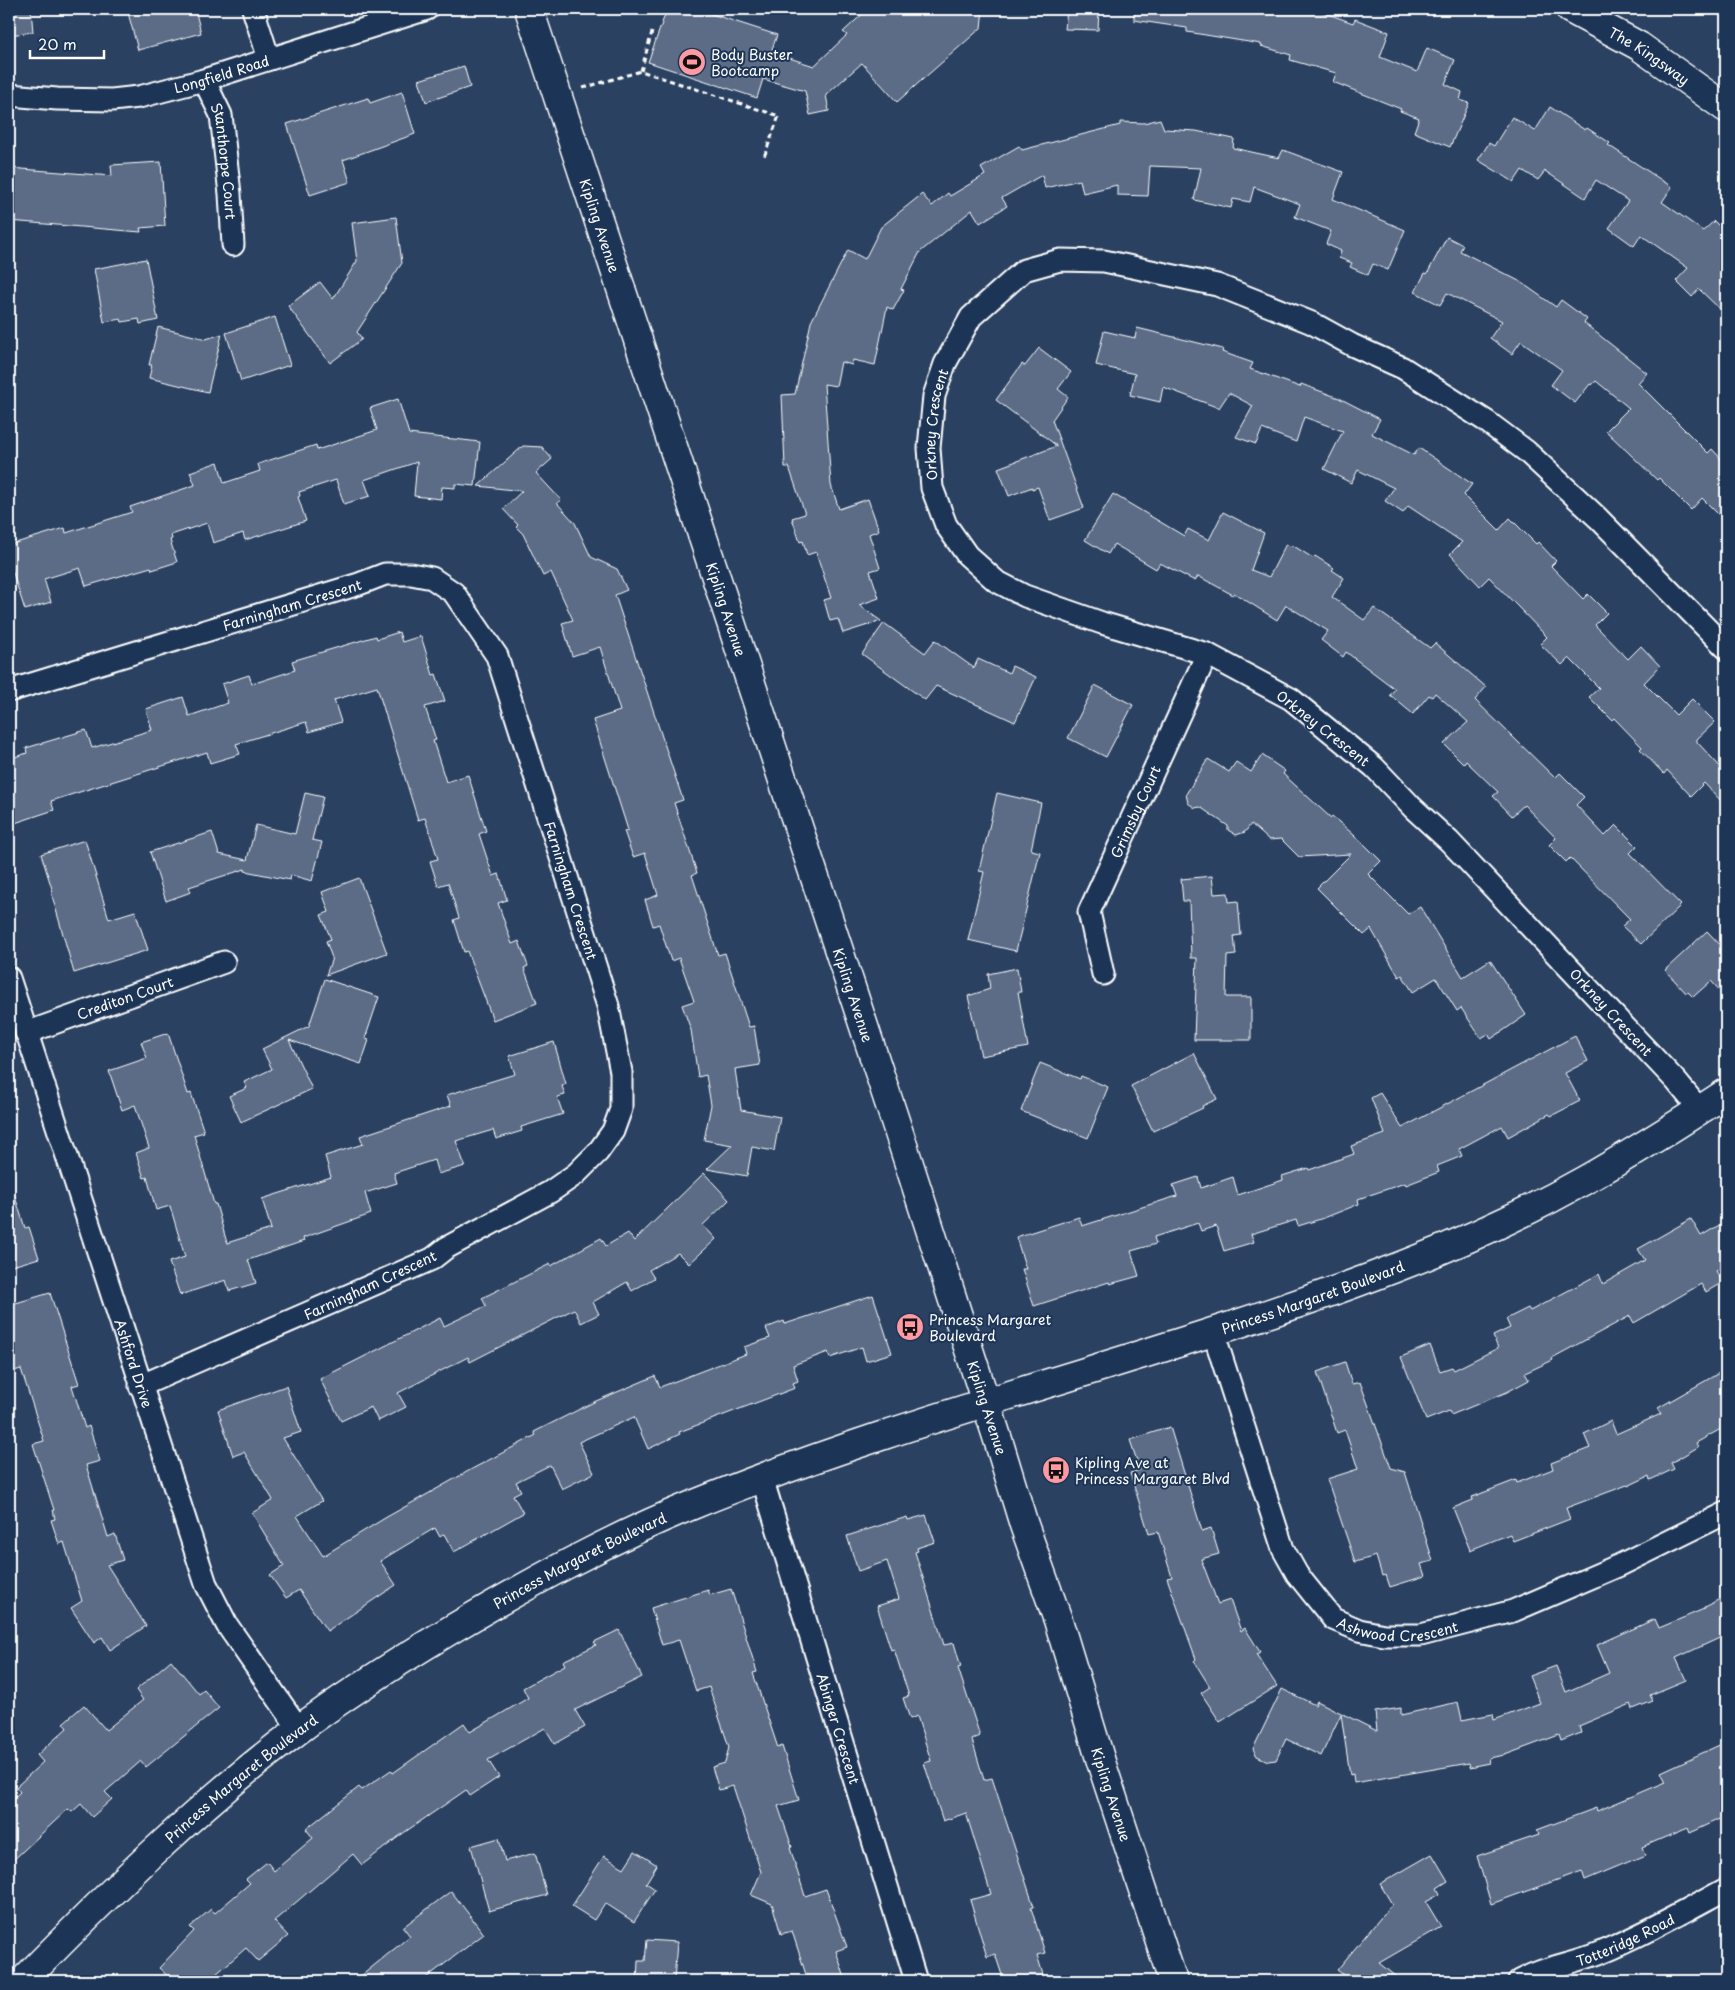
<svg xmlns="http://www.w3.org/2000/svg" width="1735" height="1990" font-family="'Playpen Sans',sans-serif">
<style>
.building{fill:#5b6c86;stroke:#fff}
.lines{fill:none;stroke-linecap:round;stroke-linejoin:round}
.minor-casing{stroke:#fff;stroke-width:25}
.tertiary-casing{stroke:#fff;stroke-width:31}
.secondary-casing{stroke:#fff;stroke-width:31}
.path{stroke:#fff;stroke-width:3;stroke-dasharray:5 4;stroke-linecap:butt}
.minor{stroke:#1d3557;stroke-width:21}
.tertiary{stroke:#1d3557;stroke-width:28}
.secondary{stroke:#1d3557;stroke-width:28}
.labels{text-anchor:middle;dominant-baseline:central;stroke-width:4;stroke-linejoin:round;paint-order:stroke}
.poi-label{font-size:14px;fill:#fff;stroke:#1d3557;text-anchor:start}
.street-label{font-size:14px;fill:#fff;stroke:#1d3557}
</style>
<rect width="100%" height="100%" fill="#2a4161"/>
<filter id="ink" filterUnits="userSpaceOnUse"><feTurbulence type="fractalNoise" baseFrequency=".02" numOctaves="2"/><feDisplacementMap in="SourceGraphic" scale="10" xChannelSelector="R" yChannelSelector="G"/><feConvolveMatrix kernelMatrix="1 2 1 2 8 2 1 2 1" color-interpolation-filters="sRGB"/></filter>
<g filter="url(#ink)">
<path class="building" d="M9 9H31L33 32 9 35Z
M127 9H195L201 33 138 50Z
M667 9H696L777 35 771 52 814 66 847 35 843 32 868 9H983L981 28 897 102 862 63 826 95 829 111 810 115 805 91 763 79 757 98 648 62Z
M1067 9H1099L1098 30 1065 29Z
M1134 9H1314L1353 23 1355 19 1389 32 1380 57 1417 72 1427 48 1455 60 1445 84 1462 92 1460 100 1469 103 1450 147 1414 132 1419 118 1400 111 1401 109 1333 82 1336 73 1290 60 1291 55 1261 46V44L1187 32V28L1134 20Z
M464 66 470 87 426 102 419 80Z
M402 92 415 134 343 160 350 182 310 195 287 124 368 98 370 103Z
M1550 107 1585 130 1587 128 1610 143 1608 145 1672 187 1662 202 1703 231 1714 221 1726 233V315L1699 289 1692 297 1676 281 1688 268 1641 235 1634 246 1609 228 1628 201 1596 180 1585 198 1545 171 1538 180 1522 170 1514 182 1478 160 1489 143 1494 146 1512 117 1535 131Z
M1160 119 1164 129 1196 131 1234 139 1233 148 1279 158 1283 150 1343 172 1333 199 1405 230 1388 270 1373 264 1368 275 1350 267 1352 263 1339 258 1341 251 1326 244 1331 231 1295 217 1300 204 1254 187 1250 202 1233 199 1231 208 1194 200 1201 168 1150 166 1148 196 1117 195V185L1083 193 1080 180 1045 188 1042 175 1002 198 1007 206 980 223 972 210 920 252 901 289 904 290 893 310 887 307 875 365 853 360 852 365 841 362 836 386 824 384 831 485 839 509 868 499 879 530 869 534 880 568 870 571 879 598 859 605 881 621 843 633 838 619 830 621 824 600 831 598 816 552 807 555 803 541 800 542 792 518 805 514 789 467H785L782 395 795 394 811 322 848 250 865 259 881 227 922 194 932 206 948 193 950 196 985 175 981 168 1019 146 1022 150 1120 125V122L1144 123Z
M161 162 165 226 140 228 141 232 9 221V168L112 176 111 165Z
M396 217 402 263 357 332 362 339 330 363 288 306 320 282 333 299 357 261 352 223Z
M1447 237 1463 245 1460 251 1519 281 1556 307 1561 300 1587 319 1584 323 1647 373 1638 383 1708 453 1712 449 1726 464V522L1702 498 1691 510 1659 478 1657 480 1606 431 1629 408 1596 381 1592 385 1590 384 1575 403 1551 385 1562 370 1521 341 1512 354 1490 338 1502 321 1447 293 1440 305 1415 292 1425 273 1427 274Z
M146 259 158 320 140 324 139 319 122 322 121 319 104 322 94 269Z
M275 317 290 365 241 381 226 333Z
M158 327 206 339 222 334 208 392 149 378 152 365H149Z
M1137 328 1223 349 1222 352 1253 363 1250 369 1300 387 1301 384 1339 398 1380 419 1372 434 1414 455 1419 448 1472 484 1464 495 1499 530 1510 518 1536 544 1538 542 1556 561 1551 566 1583 599 1588 594 1607 613 1595 625 1628 659 1641 646 1660 666 1644 683 1676 715 1692 699 1715 722 1697 739V742L1726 773V806L1704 783 1691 796 1667 770 1664 774 1640 749 1642 747 1614 718 1612 720 1589 697 1599 688 1569 658 1562 665 1540 644 1547 637 1489 577 1480 586 1450 554 1462 542 1408 506 1403 513 1385 501 1394 488 1358 470 1351 483 1324 469 1343 431 1304 417 1296 442 1262 429 1256 444 1236 437 1253 406 1229 393 1219 408 1163 387 1160 402 1130 395 1135 374 1096 365 1104 331 1135 338Z
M1039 348 1071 372 1058 389 1068 397 1052 420 1084 508 1050 520 1038 487 1032 489V487L1009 496 998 468 1057 446 996 400 1022 364 1025 366Z
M398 399 409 434 480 442 475 486 455 484V488L442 487 441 499 414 496 417 462 364 480 370 496 344 504 336 480 299 492 300 496 298 497 306 521 245 540 243 533 213 543 207 523 171 535 172 539 170 540 177 562 152 570 151 567 86 586 80 568 44 579 51 602 25 610 9 561V545L65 528 66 533 132 512 130 507 195 485 190 472 218 462 224 483 260 471 258 464 316 445 317 450 377 430 370 408Z
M523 446 542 447 552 459 536 473 561 500 557 503 575 523 591 557 617 569 627 590 615 595 683 800 674 803 697 873 692 875 718 955 725 953 749 1027 754 1026 760 1065 735 1069 741 1110 780 1117 774 1151 752 1147 747 1176 707 1169 732 1145 704 1140 711 1105 706 1075 698 1077 691 1030 682 1005 694 1001 679 958 671 961 659 924 653 926 645 900 658 895 645 853 633 857 624 831 628 830 593 720 620 711 600 647 572 656 562 623 573 620 551 572 543 576 523 534 516 527 518 525 503 509 522 491 478 486Z
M1113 494 1184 536 1188 529 1209 540 1223 512 1264 533 1251 570 1269 577 1286 544 1291 547 1292 545 1313 558 1315 556 1334 568 1332 570 1344 578 1332 597 1364 620 1374 608 1430 648 1435 643 1486 687 1475 700 1555 778 1560 773 1584 797 1576 805 1605 836 1616 825 1637 846 1630 853 1681 905 1641 944 1622 926 1630 919 1570 858 1566 862 1549 845 1556 838 1524 805 1512 816 1493 796 1498 792 1466 761 1464 764 1444 744 1468 722 1435 693 1432 697 1429 695 1413 714 1390 695 1395 689 1346 652 1343 657 1321 640 1328 631 1286 605 1277 620 1234 593 1233 595 1198 576 1195 581 1160 563 1156 569 1114 544 1108 554 1085 540Z
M884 623 925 653 935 640 974 668 978 659 1009 673 1012 666 1036 677 1015 722 936 686 925 700 862 654Z
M399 632 402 642 421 636 433 675 436 674 445 701 425 707 436 740 433 741 446 782 468 775 486 831 479 834 493 876 499 874 507 900 498 903 512 944 519 941 528 966 524 968 537 1003 493 1020 467 951 464 952 454 920 459 918 448 883 438 886 430 861 438 859 425 818 418 820 377 687 334 700 341 722 309 732 306 722 274 732 236 744 240 754 210 763 207 752 51 801 54 810 15 823 9 805V759L27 753 26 748 86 730 92 748 152 730 146 709 183 697 189 716 228 703 222 684 249 675 252 684 295 670 292 661 376 636 377 639Z
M1095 685 1133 705 1106 757 1068 738Z
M1262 755 1285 771 1283 774 1331 818 1332 816 1362 842 1381 861 1368 874 1408 914 1420 907 1463 977 1490 960 1526 1015 1491 1039 1488 1034 1481 1038 1461 1008 1457 1011 1436 978 1413 992 1402 975 1399 977 1371 929 1364 935 1317 888 1351 854 1299 857 1281 839 1269 840 1251 824 1245 832 1236 835 1228 830V826L1200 807 1195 808 1188 803 1186 794 1208 759 1229 772 1236 762 1251 772Z
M305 793 323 797 312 840 322 842 312 881 291 875 290 880 245 871V869L189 887 191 892 166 901 150 852 212 832 219 854 247 860 256 825 295 834Z
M997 793 1041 803 1031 850 1040 852 1016 951 968 940 984 872 979 871Z
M85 840 109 919 135 911 148 950 74 973 51 892H53L41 854Z
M1212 876 1214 894 1228 893 1229 902 1238 901 1241 935 1234 936 1236 955 1227 956 1226 997H1251V1040H1194L1197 958H1191L1189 901H1183L1181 879Z
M359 878 387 953 326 975 332 958 326 941 331 939 321 915 329 912 322 892Z
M1707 931 1726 951V997L1711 981 1693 997 1688 992 1686 993 1665 970Z
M1017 968 1021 992H1018L1028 1047 981 1056 968 996 990 989 988 974Z
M325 979 379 997 365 1039 369 1040 361 1064 289 1040 312 1089 241 1122 229 1096 247 1088 244 1082 272 1069 262 1049 309 1026Z
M168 1033 188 1094 191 1093 204 1132 194 1135 214 1204H216L227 1243 271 1229 262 1199 331 1177 325 1156 363 1144 360 1136 451 1106 447 1095 515 1074 509 1056 554 1042 566 1084 562 1086 565 1095 557 1097 563 1114 521 1127 522 1131 496 1139 493 1130 456 1141 465 1166 438 1174 434 1160 394 1173 397 1183 365 1193 371 1214 303 1238 304 1241 248 1260 256 1283 229 1291 226 1280 180 1295 169 1262 185 1257 170 1206 156 1210 147 1177 144 1178 136 1153 149 1148 135 1105 122 1110 109 1071 147 1058 141 1042Z
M1575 1036 1588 1061 1565 1073 1580 1101 1551 1116 1549 1114 1508 1137 1502 1126 1459 1149 1462 1156 1437 1166 1439 1172 1406 1185 1405 1183 1358 1199 1359 1204 1324 1218 1298 1226 1296 1220 1251 1234 1254 1242 1224 1251 1216 1226 1201 1231 1198 1223 1154 1237 1156 1244 1131 1251 1139 1276 1110 1284 1109 1282 1034 1306 1022 1269H1026L1016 1237 1079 1217 1082 1226 1177 1196 1173 1185 1198 1177 1201 1188 1233 1177 1238 1195 1283 1180 1282 1176 1308 1168 1309 1170 1354 1154 1351 1146 1385 1134 1371 1098 1380 1093 1402 1128Z
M1194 1053 1217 1099 1202 1106 1203 1108 1153 1131 1131 1086Z
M1040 1063 1080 1079 1081 1076 1108 1087 1088 1138 1021 1111Z
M704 1173 729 1200 703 1225 716 1239 689 1264 678 1253 649 1270 654 1278 632 1291 627 1282 593 1302 599 1314 581 1323 574 1309 470 1362 468 1357 398 1393 406 1407 378 1421 371 1407 341 1421 320 1379 440 1318 444 1326 486 1306 482 1298 550 1264 551 1266 601 1238 606 1246 628 1233 634 1241Z
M9 1190H13L25 1228 29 1227 39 1258 9 1267Z
M1691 1219 1701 1236 1726 1221V1265L1716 1271 1723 1282 1706 1292 1701 1284 1634 1323 1630 1316 1552 1358 1553 1360 1525 1373 1529 1380 1507 1392 1451 1415 1449 1411 1426 1420 1401 1357 1430 1345 1440 1371 1452 1367 1454 1370 1498 1348 1493 1336 1510 1328 1506 1319 1528 1308 1530 1311 1599 1274 1603 1284 1645 1260 1638 1249Z
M50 1293 79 1384 72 1386 85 1428 89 1426 100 1461 86 1465 108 1537 115 1534 123 1560 107 1565 146 1626 110 1650 102 1637 94 1643 71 1608 82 1601 64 1542 59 1544 51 1520 55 1519 53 1510H54L33 1444 44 1441 21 1369 14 1371 9 1353V1305Z
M873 1295 892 1353 866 1361 862 1347 830 1358 828 1352 793 1365 798 1381 793 1383 795 1388 679 1432 680 1434 648 1449 634 1417 579 1442 594 1473 562 1489 550 1465 516 1482 521 1491 513 1495 523 1513 454 1552 444 1534 440 1537 435 1528 403 1547 380 1561 396 1585 327 1631 299 1590 286 1598 270 1575 284 1566 252 1513 273 1500 244 1452 233 1456 218 1410 286 1386 301 1432 283 1438 322 1501 297 1516 323 1556 385 1518 472 1469 536 1435 534 1432 596 1401 655 1376 660 1387 746 1354 744 1347 770 1338 766 1328 784 1321 785 1324Z
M1345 1362 1352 1384 1360 1382 1391 1468 1405 1472 1433 1561 1421 1564 1425 1576 1390 1587 1386 1575 1382 1576 1376 1556 1355 1562 1327 1479 1358 1469 1345 1430 1337 1433 1317 1372Z
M1726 1369V1426L1696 1443 1698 1447 1671 1463 1674 1469 1650 1480 1649 1476 1628 1486 1627 1485 1566 1508 1570 1519 1513 1541 1510 1534 1470 1550 1453 1508 1473 1500 1472 1497 1516 1480 1517 1483 1553 1469 1551 1463 1590 1448 1584 1434 1611 1421 1616 1434 1661 1414 1658 1408Z
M1170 1427 1202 1531 1211 1528 1219 1554 1201 1559 1218 1604 1230 1600 1241 1631 1245 1628 1260 1652 1256 1654 1277 1686 1220 1722 1201 1693 1210 1687 1194 1661 1196 1659 1167 1578 1172 1577 1158 1532 1149 1534 1130 1473 1140 1470 1130 1440Z
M926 1515 935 1542 917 1548 918 1551 915 1552 944 1645 954 1643 961 1667 958 1668 980 1736 972 1740 984 1780 992 1778 1034 1907 1031 1908 1045 1953 1037 1955 1045 1981H1004L995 1954 987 1957 970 1900 991 1894 966 1813 943 1821 924 1763 931 1761 917 1716 910 1719 903 1698 909 1696 894 1649 891 1650 877 1606 899 1599 887 1561 858 1571 847 1536 907 1517 908 1520Z
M731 1589 757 1672 753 1673 778 1748 782 1746 799 1800 778 1806 792 1847 790 1848 805 1896 826 1889 847 1947 836 1951 846 1981H808L792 1931 781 1934 772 1904 751 1895 761 1872 733 1786 719 1790 712 1767 725 1763 729 1747 709 1687 696 1691 679 1640 662 1645 651 1608 708 1590 710 1595Z
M1726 1596V1635L1676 1658 1686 1680 1650 1695 1653 1701 1633 1709 1631 1704 1579 1726 1581 1733 1561 1741 1559 1735 1505 1755 1489 1758 1490 1763 1470 1767 1469 1763 1354 1783 1353 1774 1350 1775 1341 1714 1321 1756 1286 1739 1276 1760 1268 1761 1257 1756 1253 1749 1282 1689 1315 1705 1317 1701 1377 1731 1375 1712 1401 1708V1715L1458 1702 1462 1720 1493 1714 1494 1720 1540 1703 1529 1676 1556 1666 1566 1692 1609 1673 1597 1645 1655 1619 1659 1628 1704 1609V1607Z
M619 1630 642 1677 575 1710 585 1727 555 1744 545 1728 488 1760 499 1777 470 1796 466 1790 402 1834 362 1865 353 1854 274 1921 288 1936 258 1961 246 1948 208 1981H173L159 1968 194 1931 190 1927 211 1909 215 1913 250 1883 246 1879 267 1862 274 1871 313 1838 306 1829 359 1787 362 1790 391 1770 393 1773 464 1723 470 1732 528 1698 523 1688 565 1665 563 1661 596 1645 594 1642Z
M171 1660 199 1694 204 1690 219 1708 146 1767 141 1761 105 1792 112 1799 92 1817 81 1804 72 1812 68 1809 9 1864V1802L20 1792 16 1787 43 1762 37 1755 67 1728 63 1723 84 1705 106 1730 143 1700 136 1690Z
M1726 1742V1816L1689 1833 1687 1828 1642 1847 1645 1855 1585 1880 1582 1871 1491 1904 1477 1856 1539 1835 1537 1830 1596 1808 1597 1811 1666 1782 1661 1772Z
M499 1838 505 1861 535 1853 547 1895 489 1911 471 1846Z
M635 1851 657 1865 646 1883 655 1889 634 1922 605 1903 594 1920 572 1906 604 1856 624 1868Z
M1432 1854 1448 1881 1437 1888 1440 1894 1426 1902 1441 1927 1379 1963 1401 1981H1351L1337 1970 1392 1904 1380 1884Z
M451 1891 484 1934 422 1981H355L410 1936 403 1927Z
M647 1940 677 1942 674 1981H637L638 1961H645Z"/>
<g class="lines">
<g class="minor-casing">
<g id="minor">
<path d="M253 9 269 59"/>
<path id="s1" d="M204 80 221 115 230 194 233 245"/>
<path id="s2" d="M9 95 57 99 112 100 139 97 204 80 427 9"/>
<path id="s3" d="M9 691 359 584 385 574H411L432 578 454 593 497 656 608 1006 621 1072V1109L613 1131 598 1152 576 1174 550 1192 446 1248 432 1259 140 1386"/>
<path id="s4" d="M1103 974 1089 912 1207 654"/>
<path id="s5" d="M9 978 206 1584 227 1625 299 1729"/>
<path id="s6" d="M26 1033 224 962"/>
<path id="s7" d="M1700 1110 1676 1081 1449 841 1413 808 1374 767 1291 699 1207 654 1102 623 1025 596 996 581 967 555 946 525 932 488 929 448 934 396 945 364 971 317 1024 270 1060 260 1104 261 1217 285 1312 323 1352 345 1403 368 1486 421 1526 451 1598 518 1726 648"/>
<path id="s8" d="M1213 1331 1283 1549 1297 1574 1333 1619 1359 1630 1384 1635H1421L1513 1611 1620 1565 1726 1513"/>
<path id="s9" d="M762 1478 916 1981"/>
<path id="s10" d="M1519 1981C1544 1967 1572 1964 1599 1953 1643 1935 1685 1911 1726 1889"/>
</g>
</g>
<g class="tertiary-casing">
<g id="tertiary">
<path id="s11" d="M1570 9 1639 46 1726 108"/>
<path id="s12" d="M23 1981C109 1893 198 1805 297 1731 346 1694 399 1661 452 1629 530 1583 610 1538 695 1504 927 1409 1174 1355 1408 1263 1468 1240 1528 1212 1585 1180 1633 1153 1680 1123 1726 1093"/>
</g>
</g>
<g class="secondary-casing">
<g id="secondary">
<path id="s13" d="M529 9 900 1136 999 1443 1024 1525 1058 1620 1102 1765 1173 1981"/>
</g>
</g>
<path class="path" d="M641 71 652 32
M583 88 641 71 779 116 764 157"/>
<use href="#minor" class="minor"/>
<use href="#tertiary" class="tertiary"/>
<use href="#secondary" class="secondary"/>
</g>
</g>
<defs>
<g id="stadium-disc" transform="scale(1.4375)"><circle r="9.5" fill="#ff9aa2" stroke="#1d3557"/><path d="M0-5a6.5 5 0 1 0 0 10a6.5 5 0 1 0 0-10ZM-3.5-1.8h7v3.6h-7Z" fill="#111"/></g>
<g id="bus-disc" transform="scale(1.4375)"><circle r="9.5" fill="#ff9aa2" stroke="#1d3557"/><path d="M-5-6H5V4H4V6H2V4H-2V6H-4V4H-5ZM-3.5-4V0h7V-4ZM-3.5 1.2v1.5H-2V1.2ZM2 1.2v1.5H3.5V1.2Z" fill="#111"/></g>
</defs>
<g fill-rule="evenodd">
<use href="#stadium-disc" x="692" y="62"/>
<use href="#bus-disc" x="910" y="1327"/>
<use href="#bus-disc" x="1056" y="1470"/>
</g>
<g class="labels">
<g class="poi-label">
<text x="711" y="54">Body Buster<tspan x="711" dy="16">Bootcamp</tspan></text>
<text x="929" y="1319">Princess Margaret<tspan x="929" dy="16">Boulevard</tspan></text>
<text x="1075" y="1462">Kipling Ave at<tspan x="1075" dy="16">Princess Margaret Blvd</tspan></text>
</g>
<g class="street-label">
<text stroke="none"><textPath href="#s11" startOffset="92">The Kingsway</textPath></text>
<text stroke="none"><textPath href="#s2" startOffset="216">Longfield Road</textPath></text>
<text stroke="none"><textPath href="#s1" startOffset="85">Stanthorpe Court</textPath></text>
<text stroke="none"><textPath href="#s13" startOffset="228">Kipling Avenue</textPath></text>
<text stroke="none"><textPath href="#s7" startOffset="1079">Orkney Crescent</textPath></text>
<text stroke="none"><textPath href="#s3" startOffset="296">Farningham Crescent</textPath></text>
<text stroke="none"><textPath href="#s13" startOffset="632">Kipling Avenue</textPath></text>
<text transform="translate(1323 728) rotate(38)">Orkney Crescent</text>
<text stroke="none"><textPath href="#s4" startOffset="174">Grimsby Court</textPath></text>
<text stroke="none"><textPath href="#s3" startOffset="790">Farningham Crescent</textPath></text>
<text stroke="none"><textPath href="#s13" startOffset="1038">Kipling Avenue</textPath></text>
<text stroke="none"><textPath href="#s6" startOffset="105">Crediton Court</textPath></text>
<text transform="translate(1611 1012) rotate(47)">Orkney Crescent</text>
<text transform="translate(370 1285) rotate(-25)">Farningham Crescent</text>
<text stroke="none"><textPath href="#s12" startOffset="1482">Princess Margaret Boulevard</textPath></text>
<text stroke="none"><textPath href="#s5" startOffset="405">Ashford Drive</textPath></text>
<text stroke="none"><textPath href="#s13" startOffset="1472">Kipling Avenue</textPath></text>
<text stroke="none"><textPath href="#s12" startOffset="702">Princess Margaret Boulevard</textPath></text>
<text stroke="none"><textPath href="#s8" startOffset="382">Ashwood Crescent</textPath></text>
<text stroke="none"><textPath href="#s9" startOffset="262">Abinger Crescent</textPath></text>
<text stroke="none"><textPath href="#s12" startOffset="298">Princess Margaret Boulevard</textPath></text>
<text stroke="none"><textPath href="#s13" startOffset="1878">Kipling Avenue</textPath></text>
<text stroke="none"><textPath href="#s10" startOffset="114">Totteridge Road</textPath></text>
</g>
</g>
<rect width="1735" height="1990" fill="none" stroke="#1d3557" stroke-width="30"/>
<rect x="15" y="15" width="1705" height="1960" fill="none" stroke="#fff" stroke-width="2" filter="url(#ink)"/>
<path d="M30 50v8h74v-8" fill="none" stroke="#ffffff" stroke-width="2.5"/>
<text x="38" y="50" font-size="15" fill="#ffffff" stroke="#1d3557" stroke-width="4" paint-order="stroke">20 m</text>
</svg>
